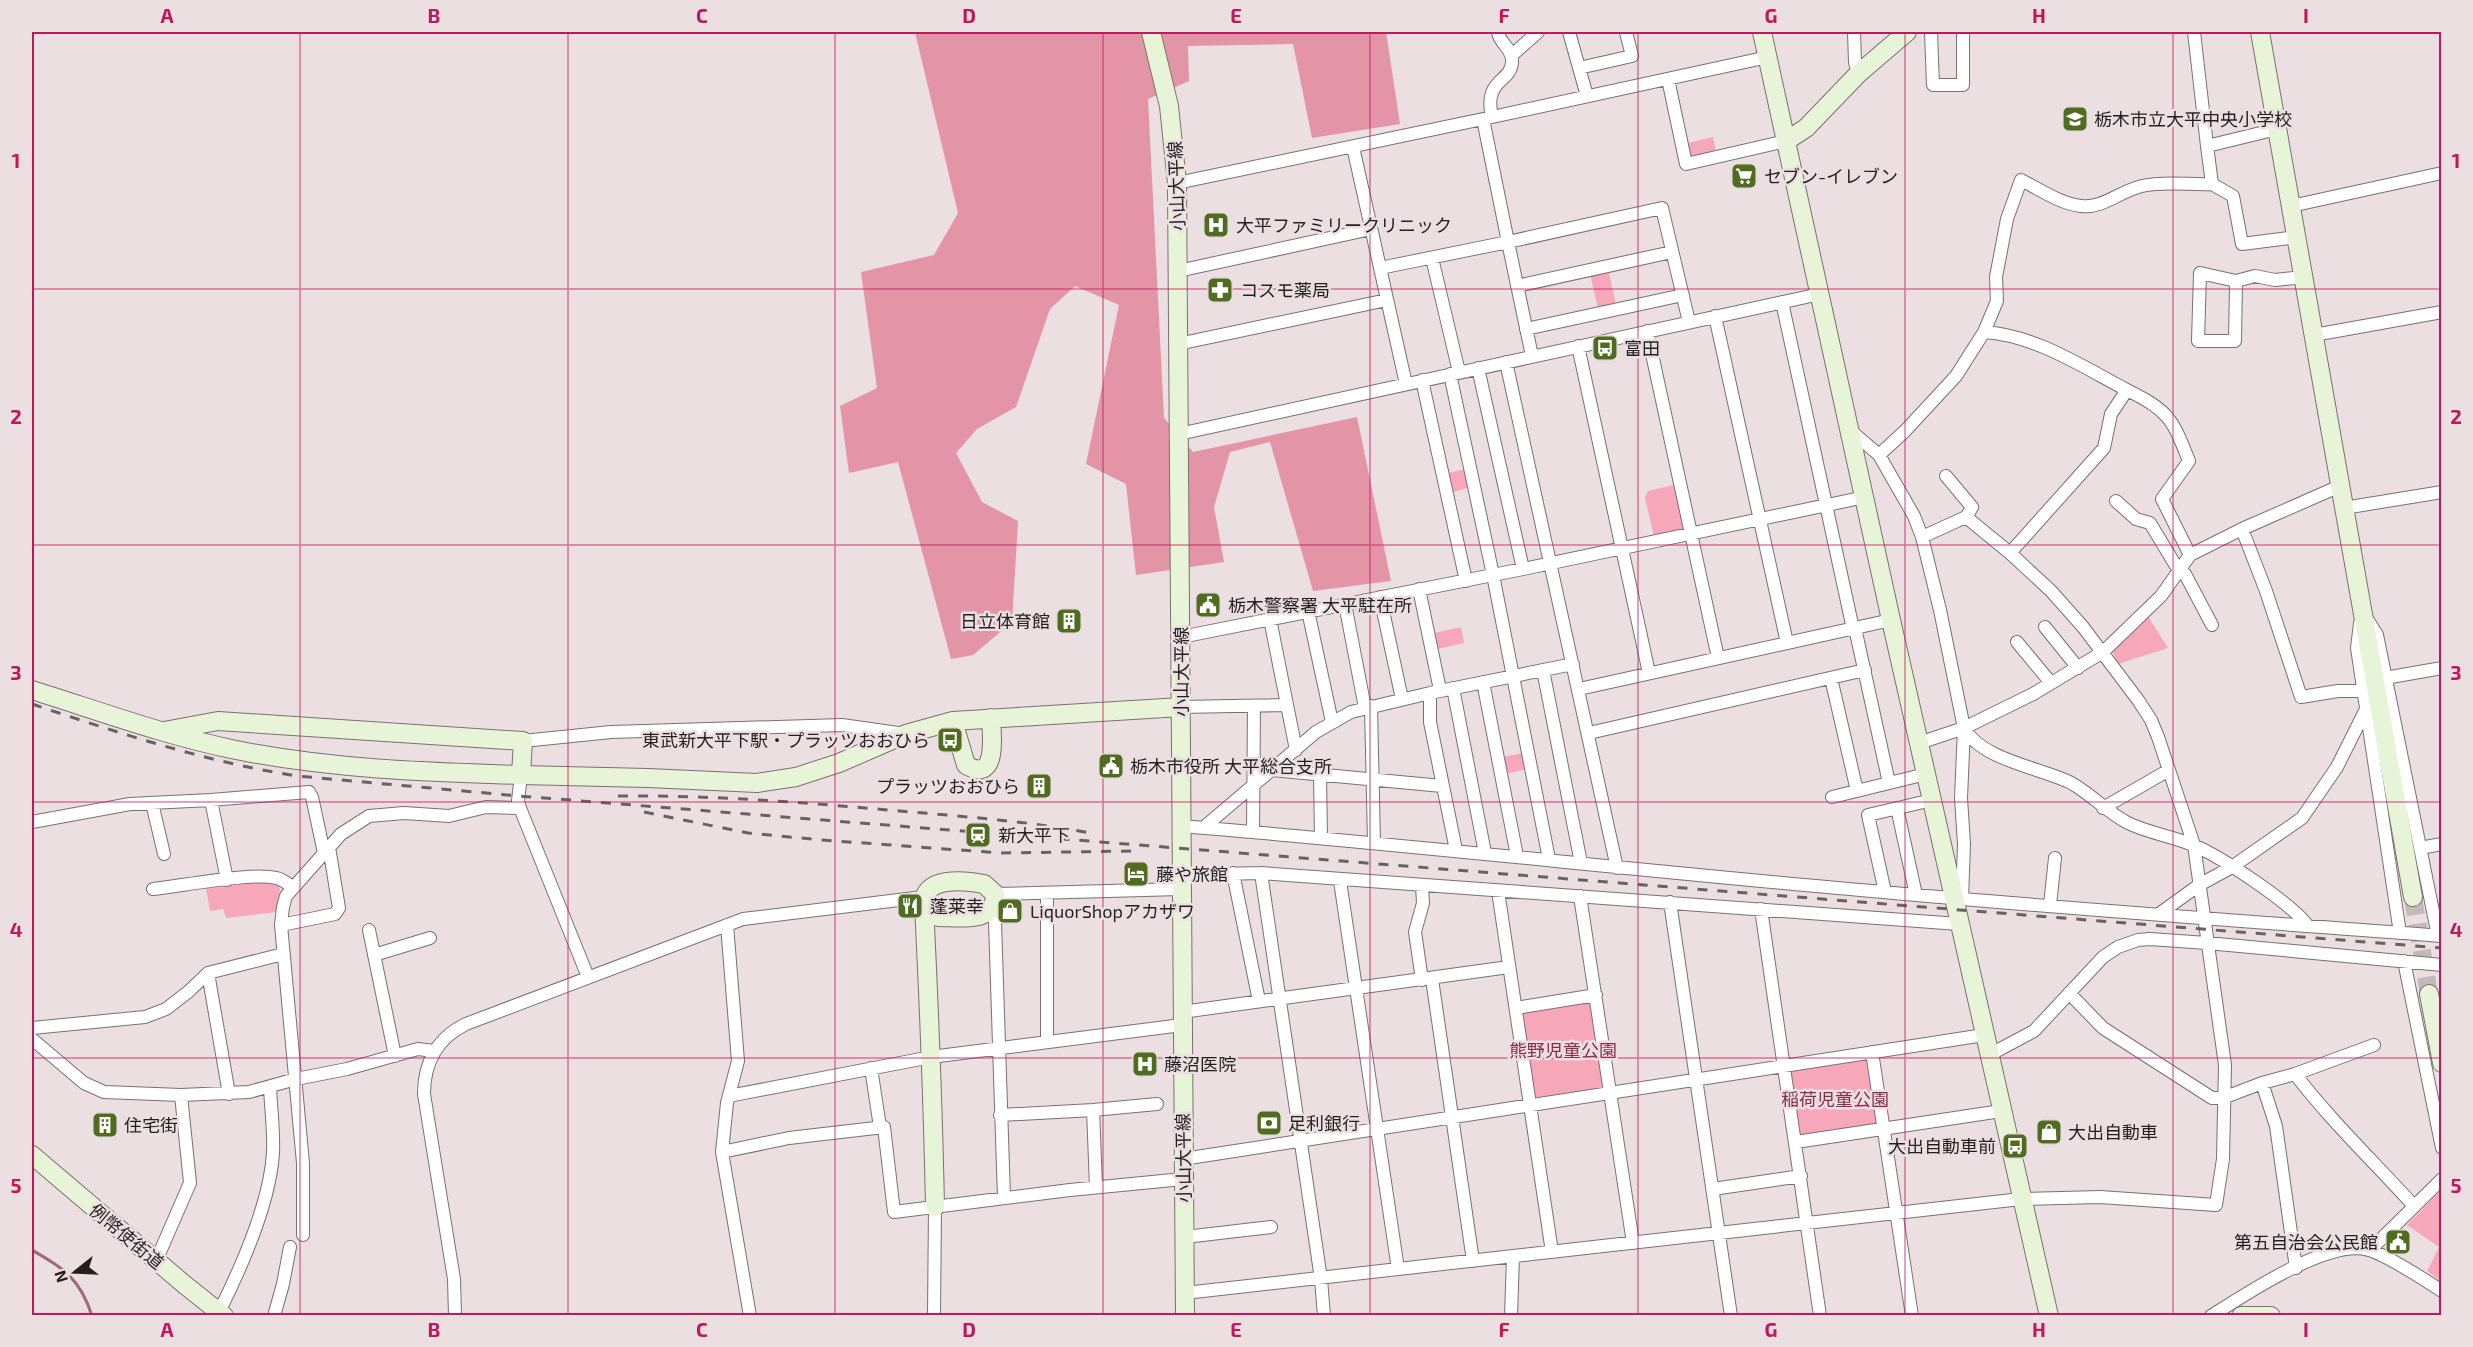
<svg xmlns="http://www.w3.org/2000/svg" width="2473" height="1347" font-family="'Exo 2','Noto Sans JP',sans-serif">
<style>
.green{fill:#f6a7b9}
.forest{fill:#e494a7}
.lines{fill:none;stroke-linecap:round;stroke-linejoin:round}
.stream{stroke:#a16876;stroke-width:3}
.secondary-tunnel{stroke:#c3b9ba;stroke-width:18;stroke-dasharray:18 9;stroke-linecap:butt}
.street-casing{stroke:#7a7072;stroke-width:14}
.secondary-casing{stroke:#7a7072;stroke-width:20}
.street{stroke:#fff;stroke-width:12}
.secondary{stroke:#e8f4d7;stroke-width:18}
.rail{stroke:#686263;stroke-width:3;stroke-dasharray:10 10;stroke-linecap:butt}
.grid{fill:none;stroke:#c2185b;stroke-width:1.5;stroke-opacity:0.55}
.labels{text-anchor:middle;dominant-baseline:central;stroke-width:5;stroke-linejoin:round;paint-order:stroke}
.poi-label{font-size:18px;fill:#231f20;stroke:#ebdfe1;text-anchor:start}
.street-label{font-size:18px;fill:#231f20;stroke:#ebdfe1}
.park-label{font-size:18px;fill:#8a2d4b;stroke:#ebdfe1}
.neatline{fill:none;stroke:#c2185b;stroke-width:2}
.grid-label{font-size:20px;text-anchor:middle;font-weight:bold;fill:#c2185b}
</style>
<rect width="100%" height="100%" fill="#ebdfe1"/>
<path class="green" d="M1713 137 1716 151 1691 157 1688 143Z
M1608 269 1616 304 1598 308 1590 274Z
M1466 469 1471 487 1453 492 1448 473Z
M1678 484 1685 529 1654 536 1645 498 1648 491Z
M2147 615 2168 648 2118 664 2111 648Z
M1461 627 1464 643 1438 649 1434 633Z
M1524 753 1527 769 1505 774 1502 757Z
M265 882 277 883 280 889 276 912 226 918 223 909 210 911 206 888Z
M1591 1000 1606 1089 1541 1100 1535 1097 1521 1011Z
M1868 1059 1878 1127 1801 1138 1791 1071Z
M2441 1190V1281L2427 1271 2439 1247 2407 1225Z"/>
<path class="forest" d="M915 32H1386L1400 124 1312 138 1293 44 1188 46 1189 81 1148 99 1164 418 1193 452 1357 417 1391 581 1313 591 1270 442 1230 452 1214 507 1224 562 1136 575 1126 484 1086 464 1119 305 1075 286 1050 309 1016 407 977 429 956 453 982 502 1018 521 1012 622 973 655 951 659 898 462 849 473 840 406 877 388 861 272 934 255 958 213Z"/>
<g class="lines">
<path class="stream" d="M32 1250C64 1269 80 1278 92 1316"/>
<path class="secondary-tunnel" d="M2413 897 2429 994"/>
<g class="street-casing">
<path id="street" d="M1569 32 1587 96
M1854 32 1855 62 1858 74
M1931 32 1933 85H1963V32
M2194 32 2207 146 2277 129
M1512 55 1538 32
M1579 68 1632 56 1626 32
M1668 79 1686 164 1786 141
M1492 117C1483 78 1512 83 1512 61 1513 49 1499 43 1498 32
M2207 146 2212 184 2233 196 2242 244 2297 237
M1353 147 1406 384
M1177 183 1483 119
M2291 206 2442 173
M1432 258 1459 372
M1380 268 1508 242 1483 119 1768 57
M1178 271 1371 229
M2236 281 2200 273 2198 341H2235L2236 281 2255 276 2275 280 2304 277
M1517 286 1672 252
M1782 302 1853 629
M1715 316 1787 643
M1526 329 1683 295
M1647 331 1718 658
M1984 332C2035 335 2083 367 2127 390L2111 414 2104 448 2010 553
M2314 335 2442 312
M1178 344 1387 300
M1578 346 1649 673
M1532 356 1508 242 1662 208 1689 322
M1506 362 1617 868
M1478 368 1523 569
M1450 374 1493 575 1549 859
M1422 380 1466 581
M2127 390C2169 411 2172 418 2189 461L2162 499 2190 555
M1850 430 1879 455 1914 516 1922 537 1940 610 1964 728 1961 798 1964 844 1962 899
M1179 434 1820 294
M1879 455 1905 431 1956 376 1984 332 1997 301 1996 277 2007 219 2021 180C2039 189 2061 204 2081 206 2102 209 2120 191 2142 186 2163 181 2190 185 2212 184
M1946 476 1972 507 1966 518
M2116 501 2136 519 2150 523 2179 571 2185 574 2212 625
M2344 508 2442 492
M2242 529 2340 486
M1419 589 1440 690
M1380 597 1402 699
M1345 604 1365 708
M1308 611 1332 722
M1270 619 1296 750
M2367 619 2377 635 2438 936
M2360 623 2357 648 2400 933
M2045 627 2078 668
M1855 628 1889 783
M1181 637 1523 569 1865 497
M2017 642 2051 683
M1543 670 1581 863
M1831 678 1857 791
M2385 678 2442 668
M1483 682 1517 856
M1453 688 1485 853
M1579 689 1891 620
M1430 693V722L1456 850
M1371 706 1374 843
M1181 707 1286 705
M1964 728C1981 759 2036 767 2067 781 2086 789 2106 812 2128 823 2148 833 2172 836 2193 845 2220 856 2291 903 2308 926
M1589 733 1865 670
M523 741 611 732 842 725 905 734
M1919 743 1964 728 2033 694 2103 652 2161 596 2190 555 2242 529 2266 591 2301 697 2338 691H2364
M1272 770 1442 786
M1320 775 1321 838
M1832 797 1926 774
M211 800 227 880
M152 803 164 854
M520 808 518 801 521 775
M1897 808 1916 895
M2103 808 2169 770
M32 822 130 804 211 800 309 792 312 797 324 853
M1181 826C1415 845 1649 872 1883 892 2069 909 2256 922 2442 936
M1203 828 1316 732 1351 712 1430 693 1573 664
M1253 832 1254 706
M2420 848 2442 844
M1233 873 1259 1001
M1261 873 1321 1279 1324 1316
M1181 875 1261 873 1959 924
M1340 881 1398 1269
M1422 886 1423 903 1415 932 1422 980
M153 889C182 886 251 872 276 878 282 879 287 883 292 887
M1498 891 1552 1252
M1885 892 1868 815 1932 800
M995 894 1181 889
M1580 896 1633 1243
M1670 902 1731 1316
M2050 905 2055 858
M1761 909 1820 1316
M992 910 995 922 1004 1198
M2159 914 2199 885 2232 867 2302 818 2337 767 2366 709
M281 925 335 914 339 908 329 847
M727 925 738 1061 727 1103 722 1152 750 1316
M369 930 395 1056
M374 955 430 938
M2404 961 2442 1148
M208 973 229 1094
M1432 979 1473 1261
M2069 993 2103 1028 2212 1098H2223L2262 1083 2276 1126 2296 1268
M1516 1008 1596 995
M1182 1012 1509 967
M32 1028 145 1017 166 1009 188 992 208 973 283 954
M32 1039 84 1083 104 1092 181 1095 249 1092 296 1079 347 1069 418 1049 434 1051
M1047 1042V893
M1872 1052 1912 1316
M1989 1055 2034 1031 2103 957 2118 947 2138 940 2150 939 2207 943 2442 965
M871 1068 880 1127
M2295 1074C2331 1121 2374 1162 2414 1206
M2262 1083 2295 1074 2374 1045
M729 1096 931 1057 1182 1025
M1093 1110 1157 1104
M1000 1115 1093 1110 1096 1187
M1796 1142 2001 1111
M722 1152 789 1138 884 1127 894 1212 1070 1190 1183 1179
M1183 1159 1984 1035
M1713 1189 1801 1176
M303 1235V1163L281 925 283 907 286 896 341 834 369 816 404 813 449 816 486 807 520 808 588 977
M1185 1237 1271 1227
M2370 1250 2442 1179
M156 1261 190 1183 181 1095
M1185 1293 2021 1199 2100 1197 2216 1205 2223 1159 2225 1065 2194 845 2158 737 2151 720 2138 700 2083 627 2051 591 2010 553 1966 517 1922 537
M219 1312C241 1268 270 1202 273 1153 274 1131 271 1109 270 1088
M274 1316 283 1284 290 1247
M455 1316 454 1279 424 1094C424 1063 437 1038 466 1024L743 919 923 897
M934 1316 935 1207
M1511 1316 1513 1257
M2211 1316C2246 1294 2329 1238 2369 1250 2387 1255 2425 1280 2442 1291"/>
</g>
<g class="secondary-casing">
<path id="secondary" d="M1151 32 1169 106 1177 183 1185 1316
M1762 32 1891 620 2049 1316
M2260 32 2413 897
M1786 141 1806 128 1858 74 1907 32
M32 690C99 711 167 736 236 750 330 769 426 772 521 775
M953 721 966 765C998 784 992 736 991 718
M164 731 218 721 523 741 521 775 648 778 757 783 796 777 839 763 906 734 953 721 1181 707
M924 905 938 917C959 917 996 924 995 894L984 884C964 880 922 876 924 905 929 1006 933 1107 935 1207
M2429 994 2442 1063
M32 1155 185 1285 224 1316
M2241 1316H2271"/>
</g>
<use href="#street" class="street"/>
<use href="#secondary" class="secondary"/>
<path class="rail" d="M32 704C119 733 206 762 297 776L519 796 2442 948
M618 796C709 795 798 802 888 810 958 816 1027 821 1096 834
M644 812 748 833 822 840 1001 853 1133 851"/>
</g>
<path class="grid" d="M300 32V1316M568 32V1316M835 32V1316M1103 32V1316M1370 32V1316M1638 32V1316M1905 32V1316M2173 32V1316M32 289H2442M32 545H2442M32 802H2442M32 1058H2442"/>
<defs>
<g id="school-square" transform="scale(1.35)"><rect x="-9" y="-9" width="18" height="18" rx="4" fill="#506c21" stroke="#ebdfe1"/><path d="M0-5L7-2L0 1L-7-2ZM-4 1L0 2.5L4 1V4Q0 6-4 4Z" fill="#fff"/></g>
<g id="supermarket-square" transform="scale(1.35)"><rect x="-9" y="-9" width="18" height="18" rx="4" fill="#506c21" stroke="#ebdfe1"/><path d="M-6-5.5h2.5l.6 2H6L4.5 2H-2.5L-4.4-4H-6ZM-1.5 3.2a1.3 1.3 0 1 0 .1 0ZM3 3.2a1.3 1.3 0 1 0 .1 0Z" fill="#fff"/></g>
<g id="hospital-square" transform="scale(1.35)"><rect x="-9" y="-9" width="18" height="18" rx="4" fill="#506c21" stroke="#ebdfe1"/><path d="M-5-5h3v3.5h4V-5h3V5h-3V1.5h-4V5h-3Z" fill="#fff"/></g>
<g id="pharmacy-square" transform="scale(1.35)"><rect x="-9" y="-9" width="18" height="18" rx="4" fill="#506c21" stroke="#ebdfe1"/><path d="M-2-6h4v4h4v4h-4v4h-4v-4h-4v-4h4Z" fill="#fff"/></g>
<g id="bus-square" transform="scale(1.35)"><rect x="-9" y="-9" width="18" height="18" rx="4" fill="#506c21" stroke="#ebdfe1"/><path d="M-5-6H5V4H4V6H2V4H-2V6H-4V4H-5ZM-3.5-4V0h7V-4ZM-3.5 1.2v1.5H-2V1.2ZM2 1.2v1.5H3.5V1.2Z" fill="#fff"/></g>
<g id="civic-square" transform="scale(1.35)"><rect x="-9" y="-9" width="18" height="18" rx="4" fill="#506c21" stroke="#ebdfe1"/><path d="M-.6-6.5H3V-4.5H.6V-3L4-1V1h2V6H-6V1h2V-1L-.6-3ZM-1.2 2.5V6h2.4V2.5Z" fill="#fff"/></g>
<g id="building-square" transform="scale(1.35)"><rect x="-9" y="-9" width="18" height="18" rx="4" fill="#506c21" stroke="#ebdfe1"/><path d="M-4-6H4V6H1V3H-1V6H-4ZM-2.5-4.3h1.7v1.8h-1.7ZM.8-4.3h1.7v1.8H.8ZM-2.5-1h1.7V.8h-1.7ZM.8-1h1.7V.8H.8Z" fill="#fff"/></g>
<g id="station-square" transform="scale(1.35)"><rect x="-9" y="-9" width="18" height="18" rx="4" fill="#506c21" stroke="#ebdfe1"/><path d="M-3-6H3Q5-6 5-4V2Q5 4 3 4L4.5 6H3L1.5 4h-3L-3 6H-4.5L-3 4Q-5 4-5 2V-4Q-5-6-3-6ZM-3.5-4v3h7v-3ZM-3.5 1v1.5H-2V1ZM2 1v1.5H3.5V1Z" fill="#fff"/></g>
<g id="hotel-square" transform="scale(1.35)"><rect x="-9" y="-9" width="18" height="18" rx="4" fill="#506c21" stroke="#ebdfe1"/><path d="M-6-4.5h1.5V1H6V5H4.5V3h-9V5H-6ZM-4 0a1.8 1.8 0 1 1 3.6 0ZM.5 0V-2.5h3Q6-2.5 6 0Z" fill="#fff"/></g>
<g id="restaurant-square" transform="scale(1.35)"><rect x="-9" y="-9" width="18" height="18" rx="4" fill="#506c21" stroke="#ebdfe1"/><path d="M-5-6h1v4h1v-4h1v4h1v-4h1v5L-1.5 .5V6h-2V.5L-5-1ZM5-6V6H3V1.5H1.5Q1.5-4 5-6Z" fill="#fff"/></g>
<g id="shop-square" transform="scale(1.35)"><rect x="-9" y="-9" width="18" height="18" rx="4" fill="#506c21" stroke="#ebdfe1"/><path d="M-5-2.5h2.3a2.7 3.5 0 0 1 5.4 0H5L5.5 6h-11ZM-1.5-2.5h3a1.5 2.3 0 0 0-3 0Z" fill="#fff"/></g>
<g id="bank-square" transform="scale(1.35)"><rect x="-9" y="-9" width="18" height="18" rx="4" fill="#506c21" stroke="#ebdfe1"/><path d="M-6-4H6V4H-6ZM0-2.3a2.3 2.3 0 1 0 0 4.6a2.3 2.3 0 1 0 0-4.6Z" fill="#fff"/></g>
</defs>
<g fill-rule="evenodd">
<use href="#school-square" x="2075" y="119"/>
<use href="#supermarket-square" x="1744" y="176"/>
<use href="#hospital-square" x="1216" y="225"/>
<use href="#pharmacy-square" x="1220" y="290"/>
<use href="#bus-square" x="1605" y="348"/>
<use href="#civic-square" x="1208" y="605"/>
<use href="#building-square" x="1069" y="621"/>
<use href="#bus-square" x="950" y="740"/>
<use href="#civic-square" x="1111" y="766"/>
<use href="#building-square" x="1039" y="786"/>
<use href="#station-square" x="978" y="835"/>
<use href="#hotel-square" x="1136" y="874"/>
<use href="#restaurant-square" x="910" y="906"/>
<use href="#shop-square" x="1010" y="911"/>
<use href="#hospital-square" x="1145" y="1064"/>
<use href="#bank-square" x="1269" y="1123"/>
<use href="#building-square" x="105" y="1125"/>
<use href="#shop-square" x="2049" y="1132"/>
<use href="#bus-square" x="2015" y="1146"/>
<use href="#civic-square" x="2398" y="1242"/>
</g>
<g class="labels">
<g class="poi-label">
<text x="2094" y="119">栃木市立大平中央小学校</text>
<text x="1764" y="176">セブン-イレブン</text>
<text x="1236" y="225">大平ファミリークリニック</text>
<text x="1240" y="290">コスモ薬局</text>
<text x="1624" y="348">富田</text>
<text x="1228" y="605">栃木警察署 大平駐在所</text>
<text x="1050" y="621" text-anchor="end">日立体育館</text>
<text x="930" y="740" text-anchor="end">東武新大平下駅・プラッツおおひら</text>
<text x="1130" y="766">栃木市役所 大平総合支所</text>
<text x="1020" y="786" text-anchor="end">プラッツおおひら</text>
<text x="998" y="835">新大平下</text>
<text x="1156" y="874">藤や旅館</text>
<text x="930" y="906">蓬莱幸</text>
<text x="1030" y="911">LiquorShopアカザワ</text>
<text x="1164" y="1064">藤沼医院</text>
<text x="1288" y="1123">足利銀行</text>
<text x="124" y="1125">住宅街</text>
<text x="2068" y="1132">大出自動車</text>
<text x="1996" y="1146" text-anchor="end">大出自動車前</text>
<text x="2378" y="1242" text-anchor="end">第五自治会公民館</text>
</g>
<g class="street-label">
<text transform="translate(1176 186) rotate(-92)">小山大平線</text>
<text transform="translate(1181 672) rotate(-90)">小山大平線</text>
<text transform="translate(1183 1158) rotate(-91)">小山大平線</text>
<text transform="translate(127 1236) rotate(40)">例幣使街道</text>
</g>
<g class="park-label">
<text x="1563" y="1050">熊野児童公園</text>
<text x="1835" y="1099">稲荷児童公園</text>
</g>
</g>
<rect width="2473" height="1347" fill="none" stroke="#ebdfe1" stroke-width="66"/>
<g transform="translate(75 1272) rotate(252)" stroke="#ebdfe1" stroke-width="4.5" paint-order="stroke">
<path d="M0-4.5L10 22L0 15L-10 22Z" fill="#231f20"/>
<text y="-9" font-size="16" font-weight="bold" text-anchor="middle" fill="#231f20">N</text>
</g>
<rect x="33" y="33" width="2407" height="1281" class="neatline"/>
<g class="grid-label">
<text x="167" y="23">A</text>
<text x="434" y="23">B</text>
<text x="702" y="23">C</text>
<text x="969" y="23">D</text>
<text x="1236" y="23">E</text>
<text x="1504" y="23">F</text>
<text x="1771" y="23">G</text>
<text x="2039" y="23">H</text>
<text x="2306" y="23">I</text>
<text x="16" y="168">1</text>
<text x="2456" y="168">1</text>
<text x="16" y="424">2</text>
<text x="2456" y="424">2</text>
<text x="16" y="680">3</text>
<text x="2456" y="680">3</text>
<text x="16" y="937">4</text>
<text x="2456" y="937">4</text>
<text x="16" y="1193">5</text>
<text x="2456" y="1193">5</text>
<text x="167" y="1337">A</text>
<text x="434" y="1337">B</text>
<text x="702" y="1337">C</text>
<text x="969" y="1337">D</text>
<text x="1236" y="1337">E</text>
<text x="1504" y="1337">F</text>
<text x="1771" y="1337">G</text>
<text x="2039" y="1337">H</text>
<text x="2306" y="1337">I</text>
</g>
</svg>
